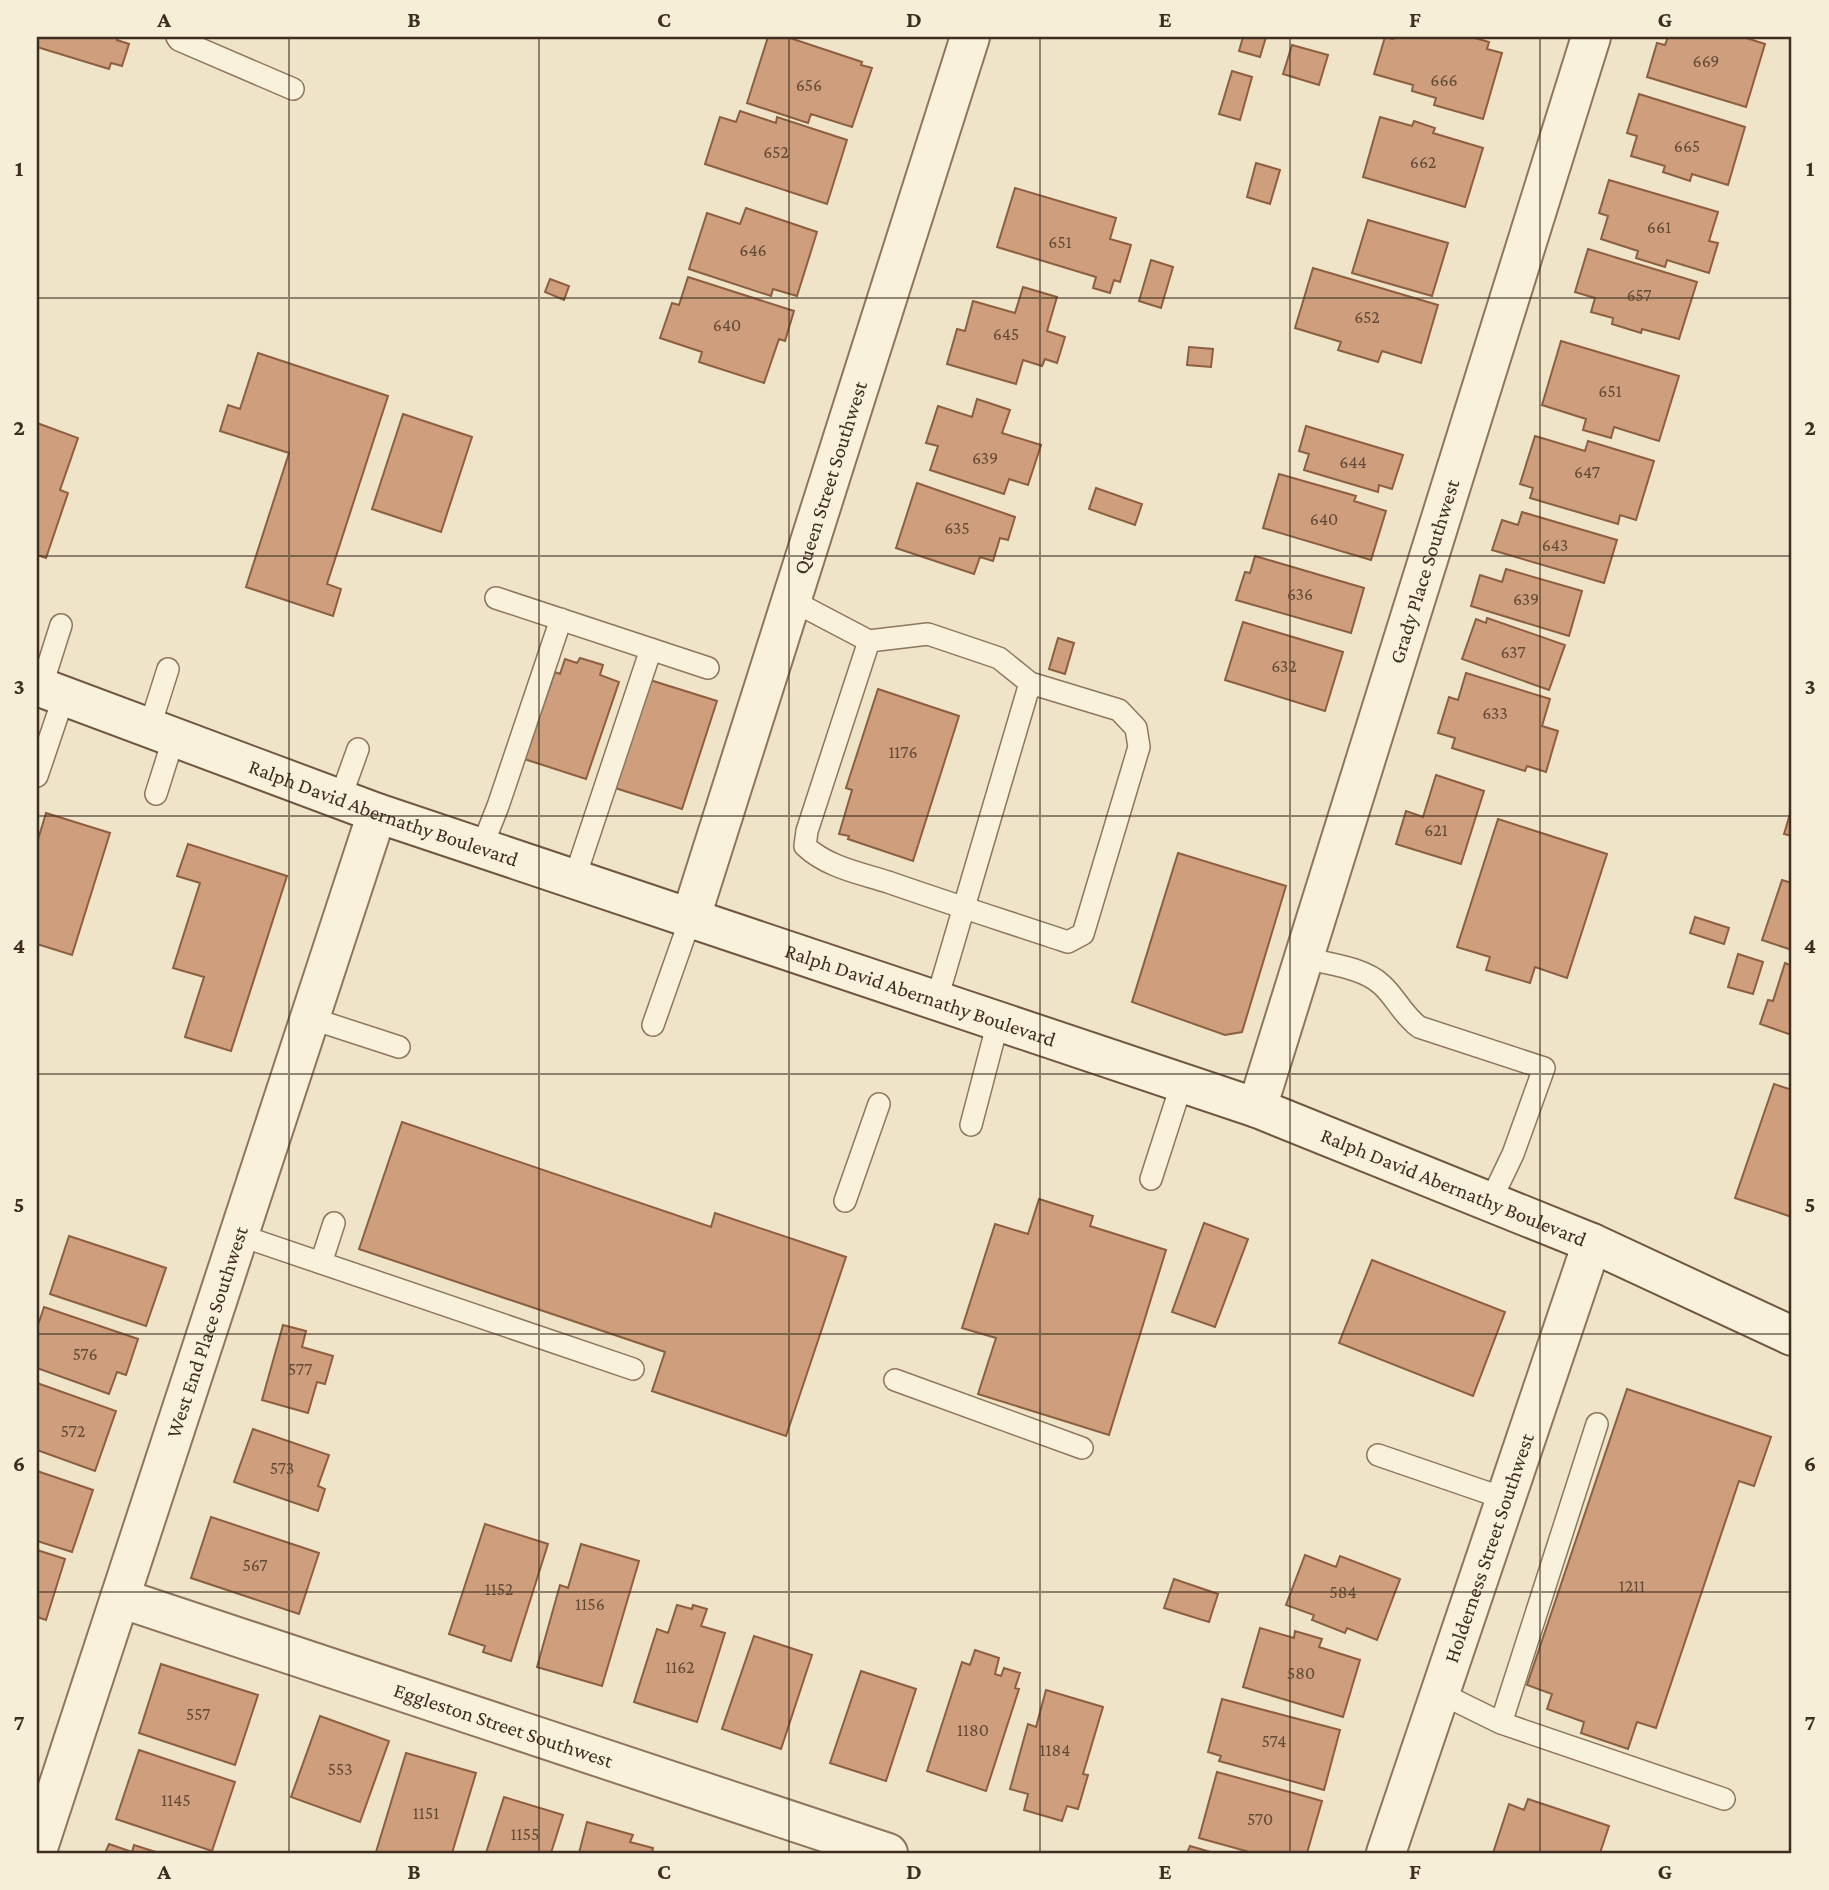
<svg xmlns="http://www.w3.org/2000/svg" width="1829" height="1890" font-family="'Crimson Pro',serif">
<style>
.building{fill:#cf9f7d;stroke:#8d5f41;stroke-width:2}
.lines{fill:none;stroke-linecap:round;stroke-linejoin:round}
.service-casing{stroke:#8d765c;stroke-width:24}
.minor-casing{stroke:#8d765c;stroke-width:42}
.secondary-casing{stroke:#6f573f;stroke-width:42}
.service{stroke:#faf1dc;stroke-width:21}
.minor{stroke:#faf1dc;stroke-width:38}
.secondary{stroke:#faf1dc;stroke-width:38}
.grid{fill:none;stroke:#3d2e20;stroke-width:2;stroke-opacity:0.55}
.labels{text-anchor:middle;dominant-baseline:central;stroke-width:5;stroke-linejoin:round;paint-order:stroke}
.number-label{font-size:18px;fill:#624a37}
.street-label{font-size:21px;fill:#3d2e20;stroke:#f7eed8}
.neatline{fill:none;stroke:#3d2e20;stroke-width:2.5}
.grid-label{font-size:23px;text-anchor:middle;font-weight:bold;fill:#3d2e20}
</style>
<rect width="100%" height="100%" fill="#f0e4c8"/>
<path class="building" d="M37 37H118L117 40 129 44 122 66 111 63 109 69 37 47Z
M768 37H787L862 62 861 65 872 68 852 127 811 114 808 123 747 103Z
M1243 37H1266L1260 57 1239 51Z
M1385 37 1393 39 1394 37H1471L1489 42 1487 49 1502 53 1483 119 1434 105 1436 98 1412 91 1413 85 1374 74Z
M1668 37H1743L1765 44 1746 107 1647 77 1657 43 1665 45Z
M1292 45 1328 55 1319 85 1283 74Z
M1232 71 1252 77 1240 120 1219 114Z
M1639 94 1745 127 1728 185 1692 174 1690 181 1663 172 1665 166 1631 156 1637 136 1627 133Z
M740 111 776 123 777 117 847 140 827 204 705 164 720 117 736 122Z
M1380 117 1412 126 1414 121 1435 128 1433 133 1483 148 1465 207 1363 177Z
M1256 163 1280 170 1270 204 1247 197Z
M1609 180 1718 212 1709 241 1718 243 1709 273 1667 260 1665 267 1636 258 1638 251 1601 239 1608 216 1599 213Z
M1015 188 1116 218 1110 239 1131 245 1120 282 1114 280 1110 293 1093 288 1096 277 997 247Z
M746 208 817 232 797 296 773 289 771 296 689 269 707 213 740 224Z
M1368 220 1448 243 1432 296 1352 273Z
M1588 249 1697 282 1679 339 1642 329 1641 333 1612 324 1613 318 1591 312 1595 298 1575 292Z
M1151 260 1173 267 1161 308 1139 301Z
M1313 268 1438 305 1421 363 1382 351 1378 362 1338 350 1341 342 1295 328Z
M688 277 794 311 785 341 779 339 764 383 699 362 702 352 660 338 672 303 679 305Z
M550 279 569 286 564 300 545 292Z
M1023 287 1057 297 1047 331 1065 337 1057 363 1045 359 1042 366 1023 360 1016 384 947 364 957 329 965 331 973 301 1015 313Z
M1561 341 1679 376 1659 441 1614 427 1611 438 1583 430 1586 419 1542 405Z
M1189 347 1213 349 1211 367 1187 365Z
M258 353 388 396 327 584 341 589 333 616 246 587 289 453 220 431 228 405 240 409Z
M977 399 1010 410 1002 433 1041 445 1028 485 1009 479 1004 494 930 470 938 446 926 443 938 406 972 417Z
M403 414 472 437 441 532 372 509Z
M37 423 78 438 60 490 68 493 46 558 37 555Z
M1306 426 1403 455 1392 489 1379 485 1378 492 1304 470 1309 454 1299 451Z
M1535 436 1585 451 1588 441 1654 461 1636 520 1620 515 1618 524 1530 498 1533 488 1520 484Z
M1279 474 1356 496 1354 501 1386 511 1371 560 1263 528Z
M917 483 1015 517 1008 540 1000 538 993 561 980 557 974 574 896 548Z
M1096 488 1142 504 1135 525 1089 509Z
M1522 512 1617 540 1604 583 1492 550 1502 520 1518 525Z
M1255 556 1364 588 1351 633 1236 600 1245 572 1250 573Z
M1506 569 1582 591 1569 636 1471 606 1480 575 1502 582Z
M1487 618 1565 645 1549 690 1462 659 1476 619 1486 623Z
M1243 622 1343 652 1325 711 1225 680Z
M1058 638 1074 643 1065 674 1049 669Z
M580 658 603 665 600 675 619 682 586 779 518 757 523 741 530 744 555 672 560 674 565 659 577 663Z
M1466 673 1550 699 1542 726 1558 731 1546 772 1527 766 1525 771 1452 748 1455 738 1438 733 1449 697 1458 700Z
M650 680 717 701 682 809 615 788Z
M878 689 959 716 913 861 848 839 849 836 839 834 852 790 846 788Z
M1436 775 1484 791 1461 864 1396 844 1406 811 1423 817Z
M46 813 110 833 72 955 37 944V843Z
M1790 814H1792V836L1784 834Z
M1498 819 1607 854 1567 978 1535 967 1530 983 1486 970 1490 957 1457 947Z
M188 844 287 876 231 1051 185 1037 204 977 173 968 200 883 177 876Z
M1178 853 1286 886 1242 1032 1225 1035 1132 1002Z
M1782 880 1792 883V950L1762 940Z
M1695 917 1729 928 1724 944 1690 933Z
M1738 954 1763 962 1753 994 1728 987Z
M1785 963 1792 966V1035L1760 1024 1768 1000 1773 1001Z
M1774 1084 1792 1090V1217L1735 1198Z
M402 1122 711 1227 715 1213 846 1257 786 1436 652 1391 665 1352 359 1249Z
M1039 1199 1093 1216 1090 1226 1166 1250 1109 1435 978 1394 996 1338 962 1328 995 1224 1028 1234Z
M1204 1223 1248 1239 1215 1327 1172 1312Z
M69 1236 166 1268 146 1326 50 1294Z
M1372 1260 1505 1312 1473 1396 1339 1343Z
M44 1307 138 1339 126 1375 117 1372 109 1394 37 1368V1321L39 1322Z
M283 1325 306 1331 302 1347 333 1356 325 1384 317 1382 308 1413 262 1400Z
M37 1383 116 1411 95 1471 37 1450Z
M1627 1389 1771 1437 1754 1486 1739 1481 1656 1728 1637 1722 1628 1749 1581 1733 1584 1722 1547 1709 1552 1694 1527 1685Z
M253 1429 329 1455 318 1486 325 1489 318 1511 234 1482Z
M37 1471 93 1490 72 1552 37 1541Z
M211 1517 319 1553 299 1614 191 1578Z
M485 1524 548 1544 511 1661 483 1652 485 1646 449 1634Z
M581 1544 639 1561 602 1686 537 1667 560 1585 568 1588Z
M37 1550 65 1559 46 1620 37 1617Z
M1305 1555 1336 1567 1340 1556 1400 1579 1377 1640 1347 1628 1345 1633 1312 1620 1314 1615 1286 1605Z
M1174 1579 1218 1594 1209 1622 1164 1608Z
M677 1605 692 1609 693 1605 707 1609 701 1626 725 1633 697 1722 634 1702 657 1629 668 1633Z
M1260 1628 1294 1638 1295 1631 1322 1639 1319 1647 1360 1660 1343 1717 1243 1687Z
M754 1636 812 1655 781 1749 722 1729Z
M975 1650 999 1658 995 1674 1001 1676 1004 1668 1020 1673 1015 1688 1019 1689 986 1791 927 1771 962 1662 970 1665Z
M161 1664 258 1695 235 1765 139 1733Z
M861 1671 916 1689 886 1781 830 1763Z
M1046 1690 1103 1707 1083 1774 1088 1775 1078 1809 1067 1806 1062 1821 1024 1810 1028 1794 1010 1789 1028 1724 1036 1727Z
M1222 1699 1340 1730 1324 1790 1219 1761 1221 1756 1208 1752Z
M320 1716 389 1741 360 1822 291 1797Z
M139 1750 235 1782 212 1851 116 1819Z
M406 1753 476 1773 452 1853 376 1852Z
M1217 1772 1322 1801 1307 1853H1253L1199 1838Z
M504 1797 563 1815 551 1853H486Z
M1528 1799 1609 1826 1600 1853H1493L1509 1804 1524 1810Z
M587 1822 633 1835 630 1842 653 1848 652 1853H579Z
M109 1844 132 1852 134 1845 159 1853H105Z
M1190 1846 1214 1853H1187Z"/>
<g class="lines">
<g class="service-casing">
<path id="service" d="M177 37 179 40 293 89
M496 598 708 668
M791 600 869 641
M41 688 61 625
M149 729 168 669
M37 776 64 696
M156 794 174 737
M340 799 358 749
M481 849 498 806 561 619
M574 880 651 649
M1304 958C1328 964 1363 967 1382 985 1396 998 1403 1015 1419 1027L1544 1068 1513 1154 1490 1202
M936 1002 1030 683 1119 710 1136 728 1139 747 1083 934 1068 942C1008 922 948 903 888 882 860 873 827 867 805 846L807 831 869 641 928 634 999 658 1030 683
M310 1018 399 1047
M653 1025 690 920
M971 1125 998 1022
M1151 1179 1182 1083
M845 1201 879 1104
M239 1235 633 1369
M321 1263 334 1223
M895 1380 1082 1448
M1378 1455 1506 1499
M1440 1693 1501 1723 1724 1799
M1501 1723 1597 1424"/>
</g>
<g class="minor-casing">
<g id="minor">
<path id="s1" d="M690 920 970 37"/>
<path id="s2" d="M1257 1108 1591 37"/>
<path id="s3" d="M120 1598 888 1853"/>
<path id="s4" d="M37 1851 377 813"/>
<path id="s5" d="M1386 1853 1592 1243"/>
</g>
</g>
<g class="secondary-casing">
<g id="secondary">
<path id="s6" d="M37 686 377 813 1257 1108 1592 1243 1792 1336"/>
</g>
</g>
<use href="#service" class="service"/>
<use href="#minor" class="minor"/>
<use href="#secondary" class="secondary"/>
</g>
<path class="grid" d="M289 37V1853M539 37V1853M789 37V1853M1040 37V1853M1290 37V1853M1540 37V1853M37 298H1792M37 556H1792M37 816H1792M37 1074H1792M37 1334H1792M37 1592H1792"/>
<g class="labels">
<g class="number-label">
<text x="1706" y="61">669</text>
<text x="1444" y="80">666</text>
<text x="809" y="85">656</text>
<text x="1687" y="146">665</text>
<text x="776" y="152">652</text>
<text x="1423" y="162">662</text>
<text x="1659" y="227">661</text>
<text x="1060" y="242">651</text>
<text x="753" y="250">646</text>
<text x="1639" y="295">657</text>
<text x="1367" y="317">652</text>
<text x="727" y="325">640</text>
<text x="1006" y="334">645</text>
<text x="1610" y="391">651</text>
<text x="985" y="458">639</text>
<text x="1353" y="462">644</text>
<text x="1587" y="472">647</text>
<text x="1324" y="519">640</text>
<text x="957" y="528">635</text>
<text x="1555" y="545">643</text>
<text x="1300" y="594">636</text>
<text x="1526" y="599">639</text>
<text x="1513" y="652">637</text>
<text x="1284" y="666">632</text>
<text x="1495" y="713">633</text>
<text x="903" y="752">1176</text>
<text x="1436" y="830">621</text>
<text x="85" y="1354">576</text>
<text x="300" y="1369">577</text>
<text x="73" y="1431">572</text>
<text x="282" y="1468">573</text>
<text x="255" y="1565">567</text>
<text x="1632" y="1586">1211</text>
<text x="499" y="1589">1152</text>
<text x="1343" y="1592">584</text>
<text x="590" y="1604">1156</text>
<text x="680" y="1667">1162</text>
<text x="1301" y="1673">580</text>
<text x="198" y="1714">557</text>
<text x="973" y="1730">1180</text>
<text x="1274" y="1741">574</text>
<text x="1055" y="1750">1184</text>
<text x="340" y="1769">553</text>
<text x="176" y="1800">1145</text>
<text x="426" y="1813">1151</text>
<text x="1260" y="1819">570</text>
<text x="525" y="1834">1155</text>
</g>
<g class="street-label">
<text stroke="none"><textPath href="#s1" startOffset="464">Queen Street Southwest</textPath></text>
<text stroke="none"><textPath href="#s2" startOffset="562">Grady Place Southwest</textPath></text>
<text stroke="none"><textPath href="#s6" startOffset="369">Ralph David Abernathy Boulevard</textPath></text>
<text stroke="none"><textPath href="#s6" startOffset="936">Ralph David Abernathy Boulevard</textPath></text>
<text stroke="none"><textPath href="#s6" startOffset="1503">Ralph David Abernathy Boulevard</textPath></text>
<text stroke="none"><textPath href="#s4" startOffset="546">West End Place Southwest</textPath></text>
<text stroke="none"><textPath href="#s5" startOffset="322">Holderness Street Southwest</textPath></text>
<text stroke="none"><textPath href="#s3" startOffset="404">Eggleston Street Southwest</textPath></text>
</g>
</g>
<rect width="1829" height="1890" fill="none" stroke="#f7eed8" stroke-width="77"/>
<rect x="38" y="38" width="1752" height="1814" class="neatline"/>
<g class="grid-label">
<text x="164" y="27">A</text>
<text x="414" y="27">B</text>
<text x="664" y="27">C</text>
<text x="914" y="27">D</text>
<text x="1165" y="27">E</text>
<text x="1415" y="27">F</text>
<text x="1665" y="27">G</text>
<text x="19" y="176">1</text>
<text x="1810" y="176">1</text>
<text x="19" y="435">2</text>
<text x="1810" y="435">2</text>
<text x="19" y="694">3</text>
<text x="1810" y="694">3</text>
<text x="19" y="953">4</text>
<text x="1810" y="953">4</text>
<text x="19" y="1212">5</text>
<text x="1810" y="1212">5</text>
<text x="19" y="1471">6</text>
<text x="1810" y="1471">6</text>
<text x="19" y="1730">7</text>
<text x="1810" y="1730">7</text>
<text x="164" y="1879">A</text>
<text x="414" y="1879">B</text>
<text x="664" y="1879">C</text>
<text x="914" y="1879">D</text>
<text x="1165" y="1879">E</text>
<text x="1415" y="1879">F</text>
<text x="1665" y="1879">G</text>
</g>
</svg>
